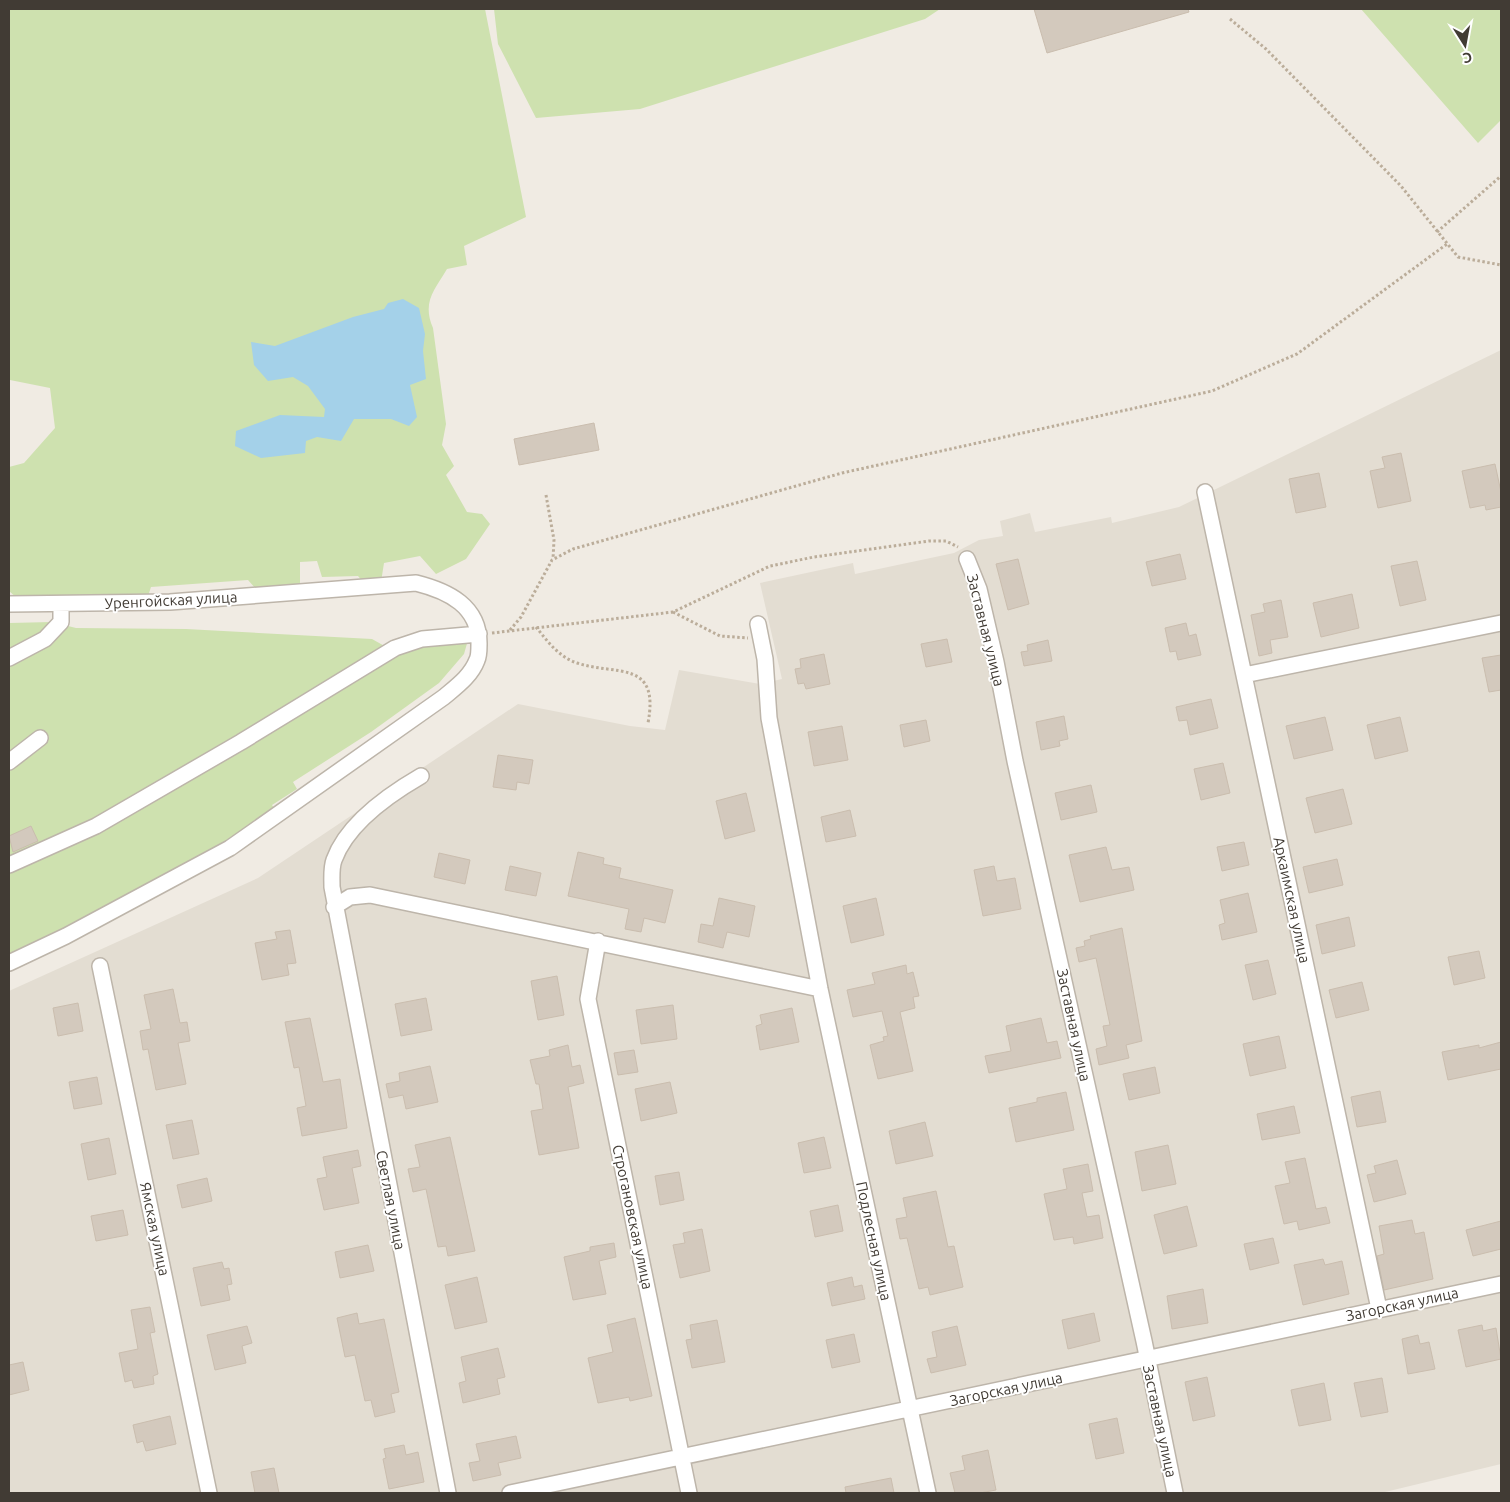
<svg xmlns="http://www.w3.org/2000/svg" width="1510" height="1502" font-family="Ubuntu,sans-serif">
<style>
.residential{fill:#e3ddd2}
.green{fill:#cee1af}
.water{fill:#a4d1e9}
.building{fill:#d3c9bd;stroke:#cabdae}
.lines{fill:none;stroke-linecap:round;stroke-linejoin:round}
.minor-casing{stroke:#bdb5aa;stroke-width:18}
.path{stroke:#bbad9a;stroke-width:3;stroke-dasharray:2.5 2.5;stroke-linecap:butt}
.minor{stroke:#fff;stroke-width:15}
.labels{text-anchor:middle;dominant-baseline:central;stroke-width:4;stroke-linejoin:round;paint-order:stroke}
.street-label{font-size:15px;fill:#413b34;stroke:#fff}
</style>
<rect width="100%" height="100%" fill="#f0ebe3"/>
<path class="residential" d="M1501 350V1464L1381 1493H9V991L258 878 518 704 630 726 665 730 679 670 760 684 782 679 760 583 853 563 855 574 954 553 979 540 1003 536 1000 521 1030 513 1035 532 1111 517 1112 523 1179 507Z"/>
<path class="green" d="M9 9H485L526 217 464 246 467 265 447 269C434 291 422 302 433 328L446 424 442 445 454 466 446 475 467 512 482 514 490 524 466 559 436 574 420 556 384 563 381 582 364 583 358 576 322 577 317 561 300 562V586L256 589 248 580 151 587 147 599 25 605 9 591V467L24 463 55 428 50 388 10 380 9 385Z
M494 9H940L925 19 640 109 536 118 498 44Z
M1361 9H1501V120L1478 143Z
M52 622 76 628 186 629 372 639 397 653 423 645 468 640 464 654 439 683 371 732 293 782 297 789 272 805 275 810C191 865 101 913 9 955V623Z"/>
<path class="water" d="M403 299 419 308 425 334 423 351 426 379 410 385 417 417 409 426 391 419H354L341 441 317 437 306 441 305 453 261 458 235 446 236 431 280 415 324 417 325 409 308 386 293 377 268 381 254 365 251 342 275 346 353 317 384 309 388 303Z"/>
<path class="building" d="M1034 9H1188L1189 12 1047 53Z
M594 423 599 450 519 465 514 439Z
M1401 453 1411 501 1378 508 1370 471 1385 468 1382 457Z
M1495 464 1501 492V507L1486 510 1485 505 1470 508 1462 471Z
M1319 473 1326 507 1296 513 1289 479Z
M1180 554 1186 579 1152 586 1146 562Z
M1018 559 1029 604 1008 610 996 564Z
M1417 561 1426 600 1400 606 1391 566Z
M1352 594 1359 628 1321 637 1313 603Z
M1281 600 1288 637 1270 640 1272 653 1259 656 1251 615 1265 612 1263 604Z
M1186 623 1189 636 1196 634 1201 655 1178 660 1176 651 1170 652 1165 628Z
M947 639 952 662 926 667 921 644Z
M1048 640 1052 661 1024 666 1021 652 1028 651 1027 645Z
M824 654 830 684 806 689 804 683 798 684 795 669 801 668 800 659Z
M1501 655V690L1489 692 1482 658Z
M1211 699 1218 728 1190 735 1187 720 1179 721 1176 707Z
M1064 716 1068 739 1059 741 1060 746 1041 750 1036 722Z
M1325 717 1333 750 1294 759 1286 726Z
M1400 717 1408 751 1375 759 1367 725Z
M926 720 930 741 904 747 900 725Z
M842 726 848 760 814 766 808 732Z
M498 755 533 760 529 784 517 782 516 790 493 787Z
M1223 763 1230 793 1201 800 1194 769Z
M1091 785 1097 812 1061 820 1055 793Z
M1343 789 1352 824 1315 833 1306 798Z
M746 793 755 831 725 839 716 801Z
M850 810 856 836 826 842 821 817Z
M31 826 38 841 13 852 9 836Z
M1244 842 1249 865 1222 871 1217 847Z
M1106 847 1112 870 1129 867 1134 890 1080 902 1069 855Z
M578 852 604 858 603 864 621 868 619 878 673 890 665 923 644 918 641 932 625 929 629 909 568 896Z
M439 853 470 860 465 884 434 877Z
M1337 859 1343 885 1309 893 1303 867Z
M510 866 541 873 536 896 505 890Z
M994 866 997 881 1015 878 1021 909 983 916 974 870Z
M1248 893 1257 932 1222 940 1219 925 1225 923 1220 900Z
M719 898 755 906 749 937 727 932 723 948 698 942 701 924 713 926Z
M876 898 884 935 851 943 843 906Z
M1349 917 1355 946 1322 954 1316 925Z
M1122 928 1142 1041 1126 1045 1129 1058 1099 1065 1096 1049 1107 1046 1103 1026 1110 1025 1096 958 1079 962 1076 948 1085 946 1084 941 1091 939 1090 936Z
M290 930 296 963 287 964 289 975 262 980 255 943 277 939 275 932Z
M1479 951 1485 978 1454 985 1448 957Z
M1268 960 1276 994 1253 1000 1245 965Z
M906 965 907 974 913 972 919 996 913 997 915 1008 900 1012 913 1071 878 1079 870 1045 884 1041 883 1037 888 1036 882 1011 853 1017 847 990 875 984 872 973Z
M557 976 564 1015 538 1020 531 981Z
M1362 982 1369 1010 1336 1018 1329 990Z
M173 989 180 1023 187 1022 190 1041 178 1043 186 1084 156 1090 148 1049 143 1050 140 1031 151 1029 144 995Z
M426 998 432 1030 401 1036 395 1004Z
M78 1003 83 1031 58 1036 53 1008Z
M673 1005 677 1039 641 1044 636 1010Z
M792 1008 799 1042 760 1050 756 1026 762 1024 760 1015Z
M310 1018 323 1082 340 1079 347 1128 302 1136 297 1108 306 1106 299 1067 294 1068 285 1022Z
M1041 1018 1047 1043 1057 1041 1061 1058 989 1073 985 1056 1011 1051 1006 1026Z
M1279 1036 1286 1068 1250 1076 1243 1044Z
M1501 1042V1069L1448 1080 1442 1052 1479 1045V1048Z
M568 1045 572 1067 580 1065 584 1083 568 1087 579 1148 539 1155 531 1111 543 1109 539 1084H536L530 1060 550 1056 549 1050Z
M634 1050 638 1072 618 1075 614 1053Z
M430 1066 438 1102 406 1109 403 1095 389 1098 386 1084 400 1081 399 1073Z
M1155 1067 1160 1093 1129 1100 1123 1074Z
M97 1077 102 1104 74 1109 69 1082Z
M670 1082 677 1113 641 1121 635 1089Z
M1380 1091 1386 1122 1357 1127 1351 1097Z
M1066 1092 1074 1130 1016 1142 1009 1108 1037 1102V1098Z
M1294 1106 1300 1133 1262 1140 1257 1114Z
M192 1120 199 1154 173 1159 166 1125Z
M925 1122 933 1156 896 1164 889 1131Z
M450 1137 475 1251 448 1256 446 1246 438 1247 426 1189 413 1192 408 1169 420 1167 415 1145Z
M824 1137 831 1168 804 1173 798 1143Z
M109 1138 116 1174 88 1180 81 1144Z
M1168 1145 1176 1184 1142 1191 1135 1152Z
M358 1150 361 1166 352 1168 359 1203 324 1210 317 1179 327 1177 323 1157Z
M1305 1158 1316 1209 1326 1207 1330 1223 1299 1230 1297 1221 1284 1224 1275 1186 1290 1183 1285 1162Z
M1397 1160 1406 1194 1374 1202 1367 1175 1376 1173 1374 1166Z
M1088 1164 1093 1191 1082 1193 1087 1217 1099 1215 1103 1238 1074 1244 1073 1237 1054 1240 1044 1194 1067 1189 1063 1169Z
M679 1172 684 1200 660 1205 655 1176Z
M207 1178 212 1201 182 1208 177 1185Z
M936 1191 948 1247 954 1246 963 1287 930 1295 928 1287 919 1289 907 1238 900 1239 896 1219 907 1217 903 1198Z
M838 1205 843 1231 815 1237 810 1211Z
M1187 1206 1197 1246 1164 1254 1154 1215Z
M123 1210 128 1235 96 1241 91 1216Z
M1412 1220 1415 1234 1424 1232 1433 1279 1384 1290 1377 1256 1384 1254 1379 1226Z
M1501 1221V1249L1473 1256 1466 1230Z
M702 1229 710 1271 680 1278 673 1245 685 1243 683 1233Z
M1273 1238 1279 1263 1250 1270 1244 1244Z
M614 1243 616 1257 599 1261 606 1294 573 1300 564 1257 590 1251V1247Z
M368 1245 374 1271 340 1278 335 1252Z
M1323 1259 1325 1265 1342 1261 1349 1294 1303 1305 1294 1265Z
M222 1262 224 1269 229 1268 232 1284 227 1285 230 1300 201 1306 193 1268Z
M477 1277 487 1322 455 1329 445 1285Z
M852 1277 854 1287 862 1285 865 1299 832 1306 827 1283Z
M1203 1289 1208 1323 1172 1329 1167 1296Z
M150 1307 155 1332 150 1333 158 1374 153 1376 154 1384 134 1388 132 1380 125 1382 119 1353 138 1349 131 1310Z
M357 1313 359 1324 384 1319 399 1392 391 1394 395 1412 375 1417 371 1400 365 1401 355 1355 345 1357 337 1318Z
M1094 1313 1100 1341 1068 1349 1062 1320Z
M635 1318 652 1396 630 1401 629 1397 598 1403 588 1358 613 1352 607 1325Z
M717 1320 725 1362 692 1368 686 1340 692 1339 690 1325Z
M1482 1325 1483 1331 1496 1328 1501 1359 1466 1367 1458 1330Z
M247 1326 252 1343 242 1346 246 1363 215 1370 207 1335Z
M957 1326 966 1365 931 1373 927 1359 937 1357 932 1332Z
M854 1334 860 1362 832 1368 826 1340Z
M1418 1335 1420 1344 1429 1342 1435 1369 1408 1374 1402 1339Z
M498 1348 505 1377 497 1379 500 1394 463 1403 459 1383 466 1381 461 1357Z
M23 1362 29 1390 9 1395V1365Z
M1207 1377 1215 1416 1193 1421 1185 1382Z
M1382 1378 1388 1412 1361 1417 1354 1383Z
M1324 1383 1331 1420 1299 1426 1291 1390Z
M170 1416 176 1444 146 1451 143 1441 137 1443 133 1425Z
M1117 1418 1124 1453 1096 1459 1089 1424Z
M516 1436 521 1458 498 1463 501 1475 473 1481 469 1463 480 1461 476 1444Z
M404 1445 406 1455 418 1452 424 1482 389 1489 383 1459 386 1458 384 1449Z
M988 1450 996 1490 980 1493H955L950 1473 965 1470 962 1456Z
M274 1468 279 1493H255L251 1472Z
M891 1478 894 1493H846L845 1487Z"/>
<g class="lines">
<g class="minor-casing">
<path id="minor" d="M1205 492 1379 1309
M967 559 979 589 996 662 1015 761 1144 1341 1175 1493
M9 604 170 602 416 583C448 591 480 606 479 645 479 649 479 656 477 660 471 676 457 686 444 697L230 848 66 936 9 963
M758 624 765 659 769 718 820 989 928 1493
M9 658 45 639 61 622V605
M1244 675 1501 623
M9 762 40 738
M421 776C390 794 347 824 334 860 331 868 332 878 332 887L448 1493
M9 865 96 826 241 742 395 648 422 639 479 634
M334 907 350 897 370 895 820 989
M598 941 588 999 689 1493
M100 966 209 1493
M510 1493 1501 1284"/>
</g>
<path class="path" d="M1230 19 1266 49 1401 186 1458 257 1501 265
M1437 232 1501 176
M546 495 554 540 553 559
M673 612 720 636 748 638
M536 627C548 642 559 657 577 663 616 676 660 659 648 723
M510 630 521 617 552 560 573 549 842 473 1212 391 1297 354 1447 244
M492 633 673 612 770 566 814 557 929 541H946L958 547"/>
<use href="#minor" class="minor"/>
</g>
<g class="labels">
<g class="street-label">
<text transform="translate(171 600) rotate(-3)">Уренгойская улица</text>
<text transform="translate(986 630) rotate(76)">Заставная улица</text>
<text transform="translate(1292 900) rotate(78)">Аркаимская улица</text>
<text transform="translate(1074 1025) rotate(78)">Заставная улица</text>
<text transform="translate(391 1200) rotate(79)">Светлая улица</text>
<text transform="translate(633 1217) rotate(78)">Строгановская улица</text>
<text transform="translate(155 1229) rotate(78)">Ямская улица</text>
<text transform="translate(874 1241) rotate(78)">Подлесная улица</text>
<text transform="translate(1402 1304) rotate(-12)">Загорская улица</text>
<text transform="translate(1006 1389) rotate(-12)">Загорская улица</text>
<text transform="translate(1160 1421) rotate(78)">Заставная улица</text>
</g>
</g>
<rect width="1510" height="1502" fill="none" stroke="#413b34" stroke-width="20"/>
<g transform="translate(1465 45) rotate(169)" stroke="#ffffff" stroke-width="4" paint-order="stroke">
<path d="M0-4L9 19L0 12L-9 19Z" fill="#413b34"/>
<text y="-8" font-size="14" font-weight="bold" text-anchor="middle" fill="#413b34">С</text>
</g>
</svg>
